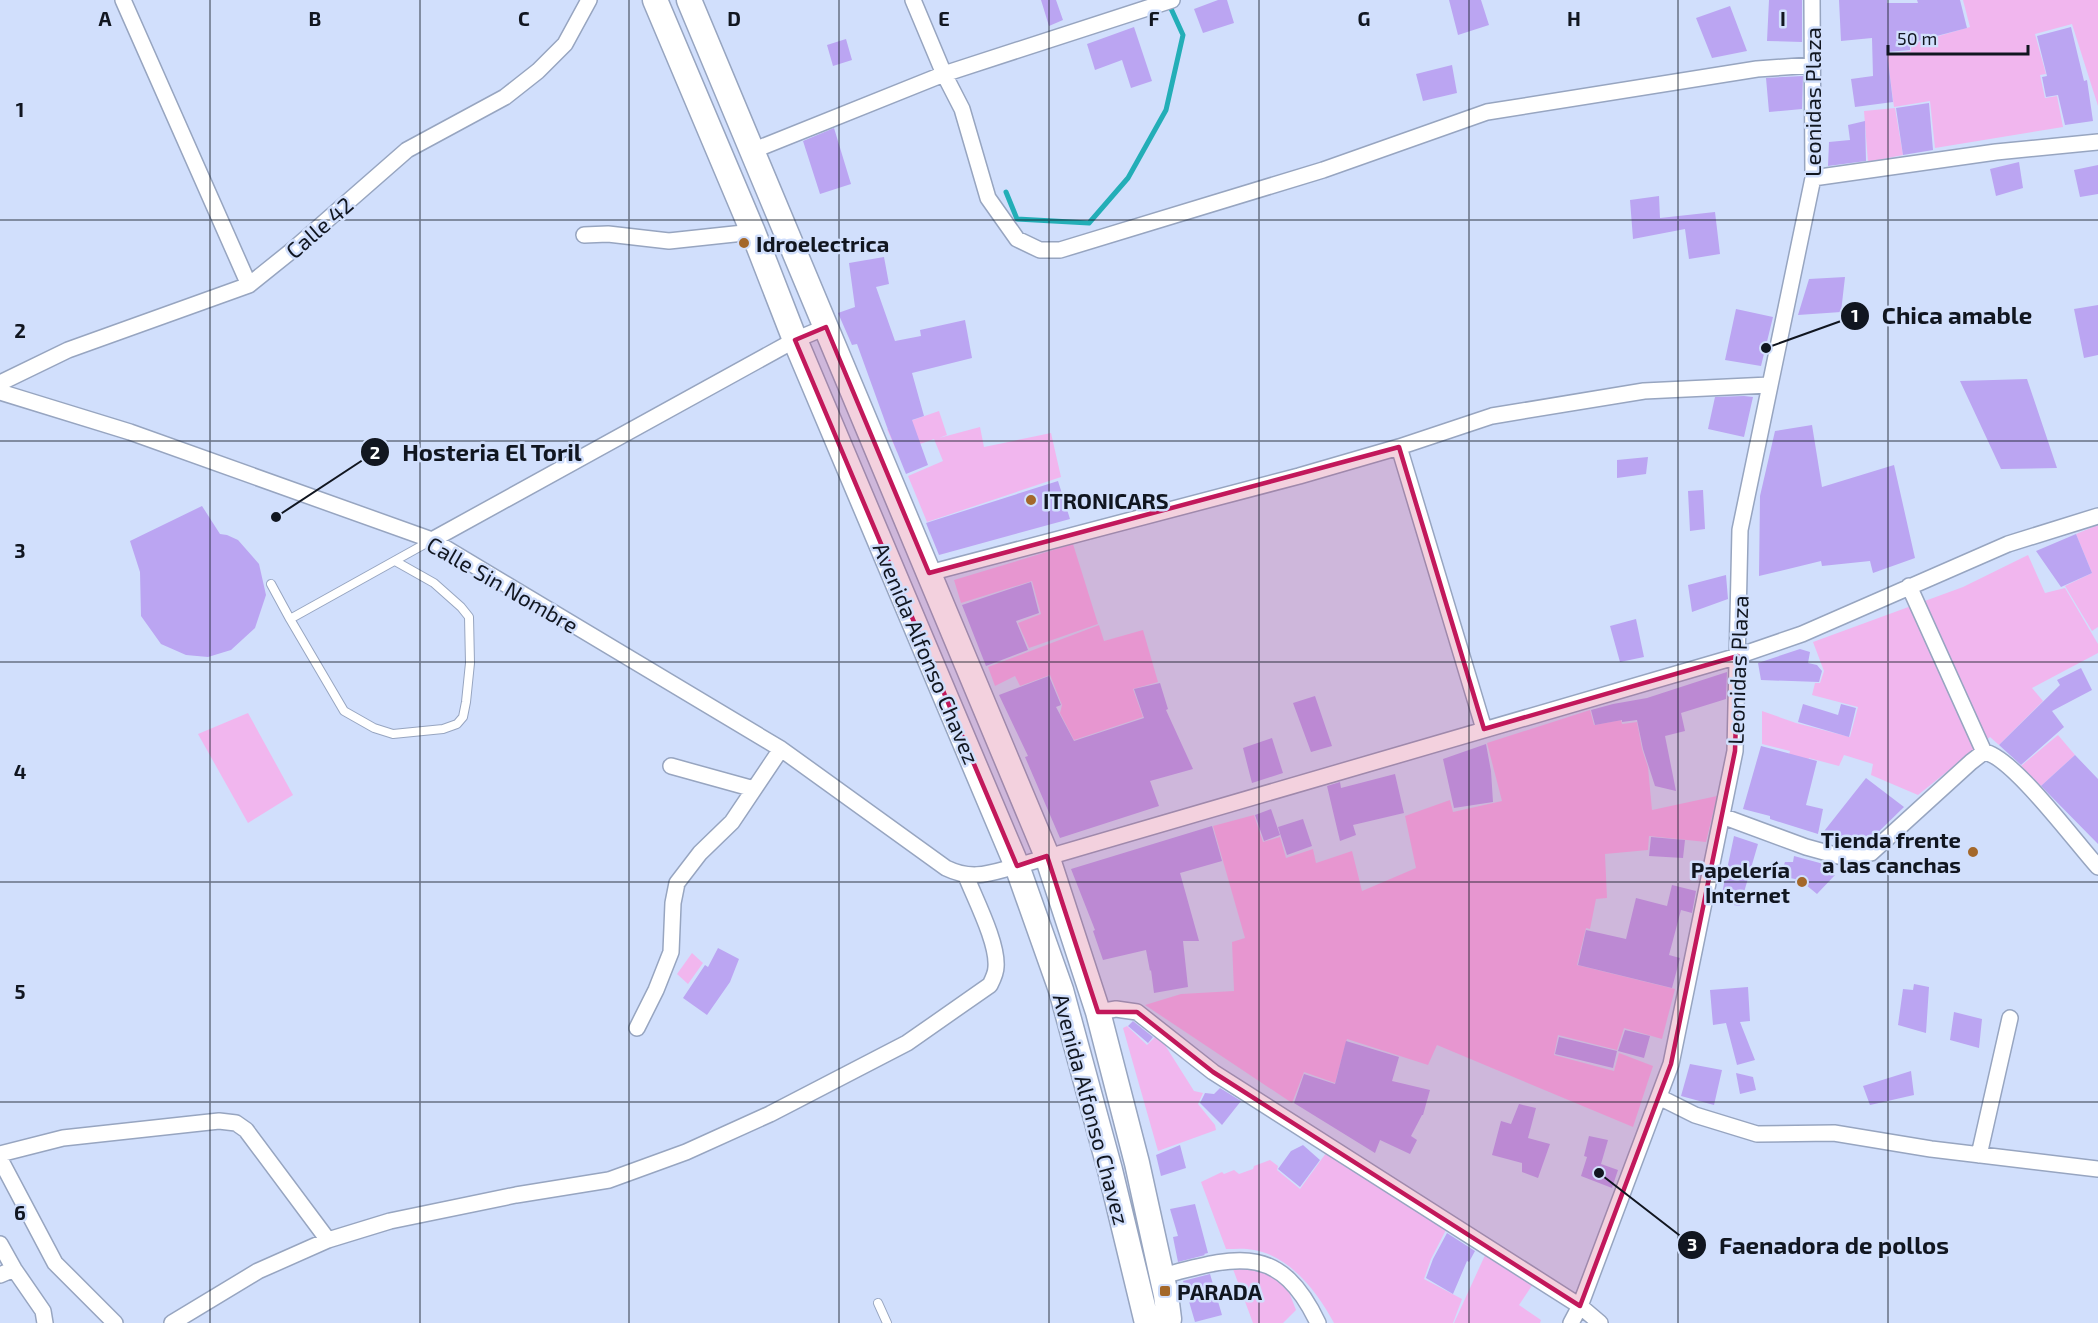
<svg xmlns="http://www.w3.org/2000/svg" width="2098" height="1323" font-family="'Exo 2',sans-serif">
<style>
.green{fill:#f1b6ee}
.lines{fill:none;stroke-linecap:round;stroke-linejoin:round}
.stream{stroke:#23aeb7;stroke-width:5}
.building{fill:#bba5f2}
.lane-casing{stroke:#97a5c0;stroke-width:10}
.street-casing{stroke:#97a5c0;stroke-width:18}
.primary-casing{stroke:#97a5c0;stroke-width:27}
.lane{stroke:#fff;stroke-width:8}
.street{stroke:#fff;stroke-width:15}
.primary{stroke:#fff;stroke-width:24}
.marked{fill:#c2185b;fill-opacity:0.2;stroke:#c2185b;stroke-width:4.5;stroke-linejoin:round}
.grid{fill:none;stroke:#111620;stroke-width:1.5;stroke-opacity:0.55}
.poi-dot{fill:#a4682a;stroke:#d1dffc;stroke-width:2}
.labels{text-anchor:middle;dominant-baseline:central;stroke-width:5;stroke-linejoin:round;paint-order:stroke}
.street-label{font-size:22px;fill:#111620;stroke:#d1dffc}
.poi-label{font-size:22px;font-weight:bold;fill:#111620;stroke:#d1dffc;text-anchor:start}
.grid-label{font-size:20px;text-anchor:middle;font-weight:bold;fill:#111620;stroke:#d1dffc;stroke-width:5;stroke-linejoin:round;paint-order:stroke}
.leader{fill:none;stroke:#111620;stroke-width:2}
.callout-dot{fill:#111620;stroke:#d1dffc;stroke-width:2}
.mark-label{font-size:18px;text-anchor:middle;font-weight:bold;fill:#fff}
.callout-label{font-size:24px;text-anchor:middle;font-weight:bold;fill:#111620;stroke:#d1dffc;stroke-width:5;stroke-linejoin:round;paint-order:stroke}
</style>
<rect width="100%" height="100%" fill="#d1dffc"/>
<path class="green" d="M1963 0H2098V106L2072 24 2035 34 2046 74 2040 75 2045 98 2057 96 2063 127 1935 148 1930 101 1894 107 1887 54 1911 51V44L1970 27Z
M1895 108 1903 155 1868 162 1864 111Z
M939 411 947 435 939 438 980 427 984 447 1051 433 1061 477 927 522 908 476 943 461 934 439 897 452 887 429Z
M2098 525V627L2092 631 2065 586 2092 573 2076 534Z
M1073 544 1098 624 1029 648 1018 623 1041 614 1032 581 961 603 954 580Z
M2028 555 2045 593 2065 588 2098 644V653L2032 688 2043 701 1999 745 1990 737 1918 795 1871 775 1873 764 1844 755 1839 766 1809 758 1799 793 1780 789 1790 751 1762 744V711L1796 723 1850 737 1858 707 1812 695 1815 683H1820L1824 671 1813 642 1963 587Z
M1099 625 1104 641 1143 630 1158 682 1133 689 1143 717 1074 740 1060 713 1062 705 1050 675 1020 686 1015 676 995 686 988 667Z
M1590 710 1594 725 1621 720 1622 724 1637 722 1642 749 1648 767 1652 810 1717 796 1706 842 1649 836 1648 850 1605 854 1607 898 1596 899 1590 929 1586 928 1577 965 1675 989 1662 1039 1624 1028 1617 1050 1558 1035 1554 1055 1614 1071 1619 1053 1653 1066 1633 1127 1437 1045 1428 1065 1347 1039 1335 1083 1304 1072 1292 1103 1145 1005 1181 994 1234 991 1232 942 1245 938 1213 826 1254 815 1263 842 1280 837 1286 858 1313 849 1316 863 1352 851 1362 891 1416 868 1405 816 1450 800 1453 812 1502 801 1487 743Z
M248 713 293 795 248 823 198 734Z
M2058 735 2075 755 2041 786 2021 766Z
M692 953 703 963 688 984 677 974Z
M1127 1026 1147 1045 1158 1034 1194 1091 1203 1093 1198 1104 1215 1125 1216 1130 1158 1151 1123 1028Z
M1329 1149 1448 1226 1431 1259 1424 1279 1462 1299 1453 1323H1334C1318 1293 1290 1256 1254 1250 1245 1248 1235 1249 1226 1249L1201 1182 1222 1172 1224 1174 1234 1170 1239 1174 1253 1169 1254 1166 1270 1160 1278 1166 1277 1170 1300 1189Z
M1486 1253 1533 1284 1519 1305 1541 1320 1540 1323H1454Z
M1257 1259 1282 1274 1296 1310 1283 1323H1253L1233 1269Z"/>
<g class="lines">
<path class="stream" d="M1006 192 1017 219 1089 223 1128 178 1166 110 1183 35 1168 2"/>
</g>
<path class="building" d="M1041 0H1056L1063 20 1049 26Z
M1218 0H1227L1234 23 1203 33 1194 9Z
M1449 0H1481L1489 25 1458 35Z
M1769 0H1802V42L1767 41Z
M1839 0H1887V3H1918L1917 0H1960L1967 28 1910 43V50L1887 52 1893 102 1855 107 1851 79 1873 76 1872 38 1841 41Z
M1730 6 1747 51 1712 58 1696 18Z
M1134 27 1152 81 1131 88 1122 60 1095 70 1087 44Z
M2071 27 2084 81 2087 80 2093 121 2065 125 2058 95 2046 97 2042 77 2047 76 2037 36Z
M846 39 852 60 833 66 827 45Z
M1452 65 1457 93 1423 101 1416 74Z
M1803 76 1802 109 1769 112 1766 78Z
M1929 103 1933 150 1903 155 1896 108Z
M1865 121 1866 161 1828 166 1829 142 1850 140 1848 125Z
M834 128 851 184 820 194 803 141Z
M2019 162 2023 188 1996 196 1990 169Z
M2098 165V194L2080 197 2074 170Z
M1659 196 1660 218 1715 212 1720 254 1689 259 1685 229 1633 239 1630 200Z
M884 257 889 284 876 287 895 341 921 336 920 330 965 320 972 358 912 373 924 416 912 420 928 465 906 474 887 427 857 344 852 345 838 313 855 307 849 263Z
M1845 277 1841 312 1798 315 1809 279Z
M2098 305V355L2084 358 2074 309Z
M1736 309 1773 317 1761 366 1725 360Z
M2027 379 2057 468 2001 469 1960 381Z
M1744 396 1753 397 1744 437 1708 429 1715 397Z
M1812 425 1822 487 1894 465 1915 558 1873 573 1870 561 1822 566 1821 561 1759 576 1760 496 1775 431Z
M1648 457 1646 474 1617 478V460Z
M1058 481 1070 519 939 555 926 523Z
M1703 490 1705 529 1690 531 1688 491Z
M202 506 220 534 227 535 238 540 259 564 266 595 255 628 231 650 208 657 186 655 161 644 141 616 140 572 130 541Z
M2076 534 2092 573 2061 587 2036 551Z
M1726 575 1728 599 1692 612 1688 585Z
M1031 582 1039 613 1016 621 1028 650 986 666 962 605Z
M1636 619 1644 657 1620 662 1610 626Z
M1800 649 1810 652 1808 663 1817 665 1822 671 1819 682 1761 680 1758 663Z
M2081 668 2092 690 2052 711 2064 727 2021 765 1999 745 2060 685 2057 680Z
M1727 672 1726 699 1681 713 1685 731 1665 736 1676 791 1655 786 1643 749 1637 720 1622 722V720L1595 725 1591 710 1613 704 1647 698Z
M1049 676 1061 705 1056 707 1074 741 1144 718 1134 689 1160 683 1168 709 1166 710 1193 769 1150 781 1159 806 1060 838 1025 757 1028 756 999 695Z
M1315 696 1332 746 1311 752 1293 703Z
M1803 704 1838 715 1841 704 1856 708 1849 737 1798 722Z
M1272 738 1283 773 1252 783 1243 748Z
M1486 744 1491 771 1493 802 1454 808 1443 759Z
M1761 746 1817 761 1806 805 1823 809 1818 834 1770 819V816L1743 809Z
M2075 755 2098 779V844L2041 786Z
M1395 774 1404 813 1353 825 1356 835 1340 841 1327 786 1340 782 1341 788Z
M1866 778 1904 807 1866 844 1857 846 1821 835Z
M1271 809 1280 835 1264 841 1255 815Z
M1303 819 1312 846 1287 855 1278 827Z
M1212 826 1222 861 1180 873 1199 941H1183L1188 987 1154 993 1151 970 1150 971 1146 950 1103 960 1093 931 1095 930 1071 869Z
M1734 836 1758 844 1740 906 1720 903Z
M1651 837 1685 840 1683 858 1649 856Z
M1794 856 1831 866 1835 875 1817 894 1800 880 1780 876 1785 862H1793Z
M1672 885 1696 891 1692 913 1681 910 1669 955 1680 958 1672 988 1578 965 1586 930 1626 939 1636 898 1667 906Z
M718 948 739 959 730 982 707 1015 683 998 705 965 708 967Z
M1914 984 1929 987 1926 1033 1898 1025 1903 989 1913 990Z
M1748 987 1750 1021 1740 1022 1755 1060 1737 1065 1726 1023 1713 1025 1710 990Z
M1954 1012 1982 1019 1979 1048 1950 1040Z
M1133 1021 1153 1037 1148 1043 1128 1026Z
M1625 1030 1650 1036 1644 1058 1618 1051Z
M1559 1037 1617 1051 1613 1068 1555 1054Z
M1346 1041 1399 1057 1392 1081 1430 1090 1423 1115H1422L1411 1136 1417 1140 1410 1154 1380 1140 1375 1153 1294 1103 1304 1074 1335 1084Z
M1690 1064 1722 1070 1714 1105 1681 1096Z
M1911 1071 1914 1095 1870 1105 1863 1086Z
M1736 1073 1753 1077 1756 1090 1740 1094Z
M1220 1088 1241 1101 1222 1125 1200 1103 1205 1093 1214 1094Z
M1519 1104 1536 1108 1528 1138 1550 1144 1538 1178 1522 1172V1163L1492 1155 1501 1121 1511 1124Z
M1589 1136 1608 1140 1601 1164 1618 1170 1612 1188 1581 1176 1587 1157 1584 1156Z
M1180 1145 1186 1168 1161 1176 1156 1155Z
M1303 1145 1320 1160 1300 1187 1278 1169 1291 1151Z
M1195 1204 1208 1253 1204 1254 1205 1255 1178 1262 1173 1237 1178 1236 1170 1209Z
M1447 1233 1475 1251 1469 1262 1467 1261 1453 1294 1426 1278 1433 1259Z
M1210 1274 1222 1315 1195 1322 1183 1281Z"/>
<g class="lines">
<g class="lane-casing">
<path id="lane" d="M271 584 290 619 344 711 374 728 393 734 443 729 457 724 463 717 466 702 470 663 469 617 461 607 434 583 395 561
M290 619 432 540
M878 1303 887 1323"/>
</g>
<g class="street-casing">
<path id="street" d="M123 0 249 285
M913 0 944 74 962 109 988 198 1017 239 1040 250H1060L1323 170 1487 112 1757 69 1813 65
M752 151 944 74 1172 0
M1813 178 1996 152 2098 142
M584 235 608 234 669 241 753 232
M0 383 68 350 249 285 295 248 407 150 505 97 538 71 565 44 589 0
M0 392 130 432 432 540 781 749 946 868C973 881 990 873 1017 866L1738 656 1802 634 2008 544 2098 516
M1399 447 1484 729
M432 540 795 340 826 327
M929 573 1299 476 1399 447 1492 416 1644 391 1769 385
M1909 586 1984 752
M671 766 754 789
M1722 816 1806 847 1846 858 1871 853 1971 762 1984 752C2012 756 2076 843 2098 867
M1098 1012 1116 1009 1137 1012 1213 1072 1580 1306 1600 1323
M637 1028 656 990 671 952 673 903 677 883 700 853 732 822 781 749
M1659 1097 1695 1115 1757 1134 1834 1133 1931 1149 2098 1169
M0 1154 63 1138 219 1121 236 1123 246 1130 328 1240
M1979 1155 2010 1018
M0 1159 55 1263 115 1323
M0 1244 14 1269 43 1311 45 1323
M0 1275 14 1269
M1162 1276C1235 1257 1279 1241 1318 1323
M172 1323 258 1271 328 1240 390 1221 516 1195 609 1180 686 1152 770 1114 907 1043 990 985C993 979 996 973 996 967 998 943 975 899 966 876
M1571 1323 1580 1306 1671 1064 1735 751 1740 530 1813 178 1812 0"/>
</g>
<g class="primary-casing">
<path id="primary" d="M655 0 753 232 795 340 1017 866 1061 990 1110 1170 1147 1323
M689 0 1047 856 1098 1012 1137 1163 1166 1295 1169 1319 1168 1323"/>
</g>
<use href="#lane" class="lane"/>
<use href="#street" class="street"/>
<use href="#primary" class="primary"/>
</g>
<path class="marked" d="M826 327 929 573 1399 447 1484 729 1738 656 1735 751 1671 1064 1580 1306 1213 1072 1137 1012H1098L1047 856 1017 866 795 340Z"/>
<path class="grid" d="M210 0V1323M420 0V1323M629 0V1323M839 0V1323M1049 0V1323M1259 0V1323M1469 0V1323M1678 0V1323M1888 0V1323M0 220H2098M0 441H2098M0 662H2098M0 882H2098M0 1102H2098"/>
<g class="poi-dot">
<circle cx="744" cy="243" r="6"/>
<circle cx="1031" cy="500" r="6"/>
<circle cx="1973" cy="852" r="6"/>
<circle cx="1802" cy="882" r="6"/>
<rect x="1159" y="1285" width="12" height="12" rx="3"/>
</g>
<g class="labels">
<g class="street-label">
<text transform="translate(1812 102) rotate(-90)">Leonidas Plaza</text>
<text transform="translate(319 227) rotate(-41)">Calle 42</text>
<text transform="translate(503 584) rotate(30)">Calle Sin Nombre</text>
<text transform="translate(927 653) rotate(67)">Avenida Alfonso Chavez</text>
<text transform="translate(1737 670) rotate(-88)">Leonidas Plaza</text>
<text transform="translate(1092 1109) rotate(75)">Avenida Alfonso Chavez</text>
</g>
<g class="poi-label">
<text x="756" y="243">Idroelectrica</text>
<text x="1043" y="500">ITRONICARS</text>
<text x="1961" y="839" text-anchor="end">Tienda frente<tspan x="1961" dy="25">a las canchas</tspan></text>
<text x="1790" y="869" text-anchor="end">Papelería<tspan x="1790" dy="25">Internet</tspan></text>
<text x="1177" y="1291">PARADA</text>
</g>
</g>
<g class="grid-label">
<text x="105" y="26">A</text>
<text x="315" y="26">B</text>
<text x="524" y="26">C</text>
<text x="734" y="26">D</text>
<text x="944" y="26">E</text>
<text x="1154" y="26">F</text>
<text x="1364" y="26">G</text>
<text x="1574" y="26">H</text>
<text x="1783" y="26">I</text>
<text x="20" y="117">1</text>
<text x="20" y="338">2</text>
<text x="20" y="558">3</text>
<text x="20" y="779">4</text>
<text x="20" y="999">5</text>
<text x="20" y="1220">6</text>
</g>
<path class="leader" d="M1766 348L1855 316M276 517L375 452M1599 1173L1692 1245"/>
<g class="callout-dot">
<circle cx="1766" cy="348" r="6"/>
<circle cx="276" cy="517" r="6"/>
<circle cx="1599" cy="1173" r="6"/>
<circle cx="1855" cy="316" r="15"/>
<circle cx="375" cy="452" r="15"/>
<circle cx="1692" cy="1245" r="15"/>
</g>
<g class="mark-label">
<text x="1855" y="322">1</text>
<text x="375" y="459">2</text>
<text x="1692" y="1251">3</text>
</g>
<g class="callout-label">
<text x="1957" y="324">Chica amable</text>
<text x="492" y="461">Hosteria El Toril</text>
<text x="1834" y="1254">Faenadora de pollos</text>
</g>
<path d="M1888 45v9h140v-9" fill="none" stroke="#111620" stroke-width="3"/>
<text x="1897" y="45" font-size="18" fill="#111620" stroke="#d1dffc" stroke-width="4.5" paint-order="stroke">50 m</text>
</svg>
